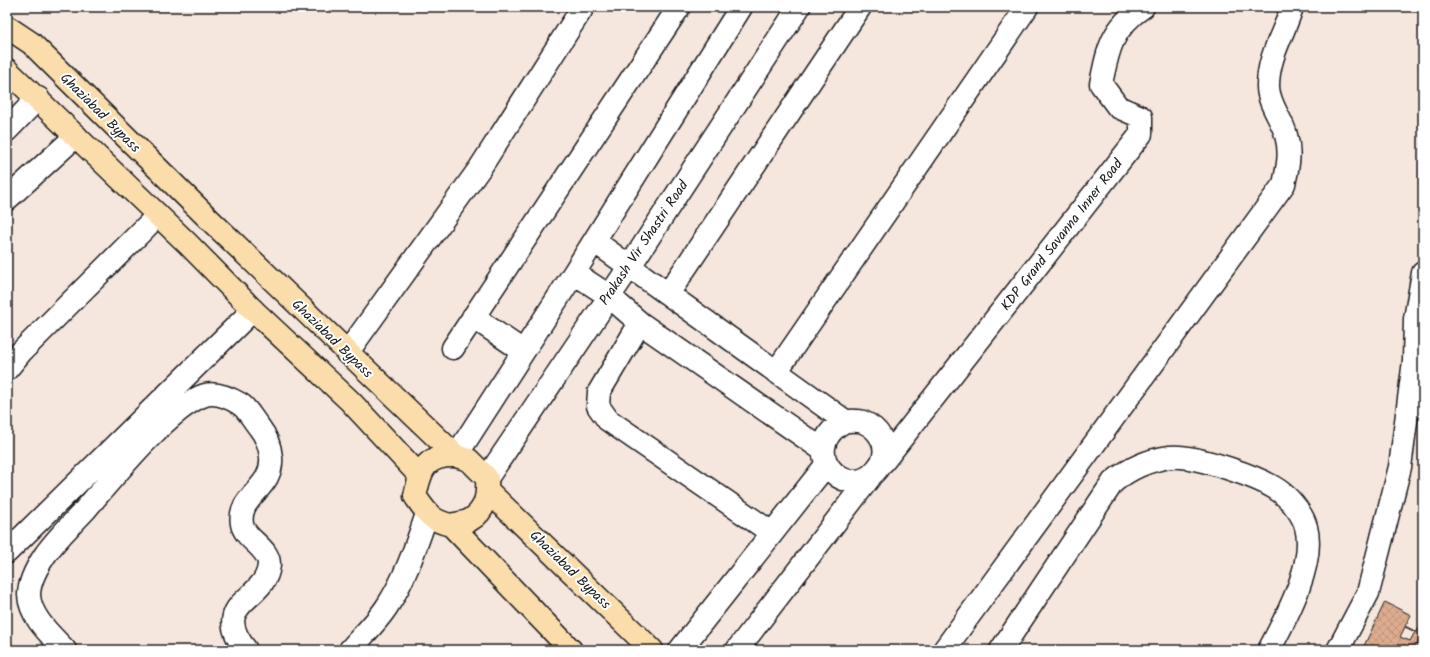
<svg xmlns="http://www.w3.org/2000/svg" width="1430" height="657" font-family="Kalam,sans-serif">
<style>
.building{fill:url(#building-cross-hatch);stroke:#1c1c1c;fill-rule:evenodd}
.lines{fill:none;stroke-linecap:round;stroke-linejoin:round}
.minor-casing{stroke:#1c1c1c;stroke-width:25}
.highway-casing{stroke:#1c1c1c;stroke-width:25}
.minor{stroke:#fff;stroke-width:22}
.highway{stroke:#faddab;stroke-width:22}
.labels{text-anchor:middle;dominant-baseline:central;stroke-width:4;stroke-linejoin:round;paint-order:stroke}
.street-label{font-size:14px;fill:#1c1c1c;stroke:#fff}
</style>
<defs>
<pattern id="building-cross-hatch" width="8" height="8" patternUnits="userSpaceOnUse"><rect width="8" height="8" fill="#deac90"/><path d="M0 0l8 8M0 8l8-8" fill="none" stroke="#be937c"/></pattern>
</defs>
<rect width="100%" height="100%" fill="#f5e6de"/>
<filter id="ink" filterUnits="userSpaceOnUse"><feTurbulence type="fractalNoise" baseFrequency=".025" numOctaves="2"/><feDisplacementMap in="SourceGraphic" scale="8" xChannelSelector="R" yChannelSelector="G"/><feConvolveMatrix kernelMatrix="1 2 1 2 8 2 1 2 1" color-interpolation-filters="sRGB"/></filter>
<g filter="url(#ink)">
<path class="building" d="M1385 602 1411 615 1405 626 1417 632 1423 620V637L1421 636 1416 646 1423 650H1362ZM1405 627 1415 632 1410 641 1400 637Z"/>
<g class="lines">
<g class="minor-casing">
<path id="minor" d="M7 130 38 98
M7 199 76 136
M594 241 845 421C850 421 858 420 863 422 878 428 890 445 882 462 881 464 878 467 877 469 847 506 794 449 845 421
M574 273 609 296 640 323 823 450
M668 294 860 7
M473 317 523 351
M640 323 599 392 598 406 608 420 772 533
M453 348 679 7
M347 353 480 168 583 7
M7 369 21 352 158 215
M776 372 1027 7
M456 456 574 273 741 7
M883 462 1141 134V117L1118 107 1101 84C1108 49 1112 28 1143 7
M487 478 630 266 799 7
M7 552 253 310
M65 650C51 635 30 617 29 595 29 581 37 567 45 555 56 539 71 525 85 510 110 481 170 406 205 395 216 392 230 398 240 404 247 408 253 420 259 427 266 436 270 446 271 457 274 489 237 495 242 524 245 540 270 548 269 565 266 602 208 601 246 650
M350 650C362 636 376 623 386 608 405 580 416 546 427 514
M680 650 826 465
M737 650 870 477
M944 650 1284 184C1288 167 1291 152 1286 135 1282 119 1268 104 1268 86 1268 56 1284 34 1292 7
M1001 650 1113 482C1130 468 1148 460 1170 457 1193 454 1264 478 1282 493 1292 501 1303 515 1306 527 1316 563 1286 618 1269 650
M1338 650 1368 593 1400 467 1414 361 1415 319 1423 273"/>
</g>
<g class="highway-casing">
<path id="highway" d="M7 27 31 43 211 221 456 456 469 460 487 478C488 495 486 511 470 520 465 523 457 523 451 525
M7 70 187 243 253 310 350 401 419 475
M456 456C425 455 421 469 415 496 426 512 431 521 451 525L571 650
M488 491 652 650"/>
</g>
<use href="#minor" class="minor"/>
<use href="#highway" class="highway"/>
</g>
</g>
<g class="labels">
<g class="street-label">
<text transform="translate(100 113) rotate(45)">Ghaziabad Bypass</text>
<text transform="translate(1062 235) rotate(-52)">KDP Grand Savanna Inner Road</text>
<text transform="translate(644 243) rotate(-56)">Prakash Vir Shastri Road</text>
<text transform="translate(332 339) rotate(44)">Ghaziabad Bypass</text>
<text transform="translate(570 570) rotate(44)">Ghaziabad Bypass</text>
</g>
</g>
<rect width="1430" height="657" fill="none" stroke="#fff" stroke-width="24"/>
<rect x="12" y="12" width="1406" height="633" fill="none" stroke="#1c1c1c" stroke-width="1.5" filter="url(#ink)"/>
</svg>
